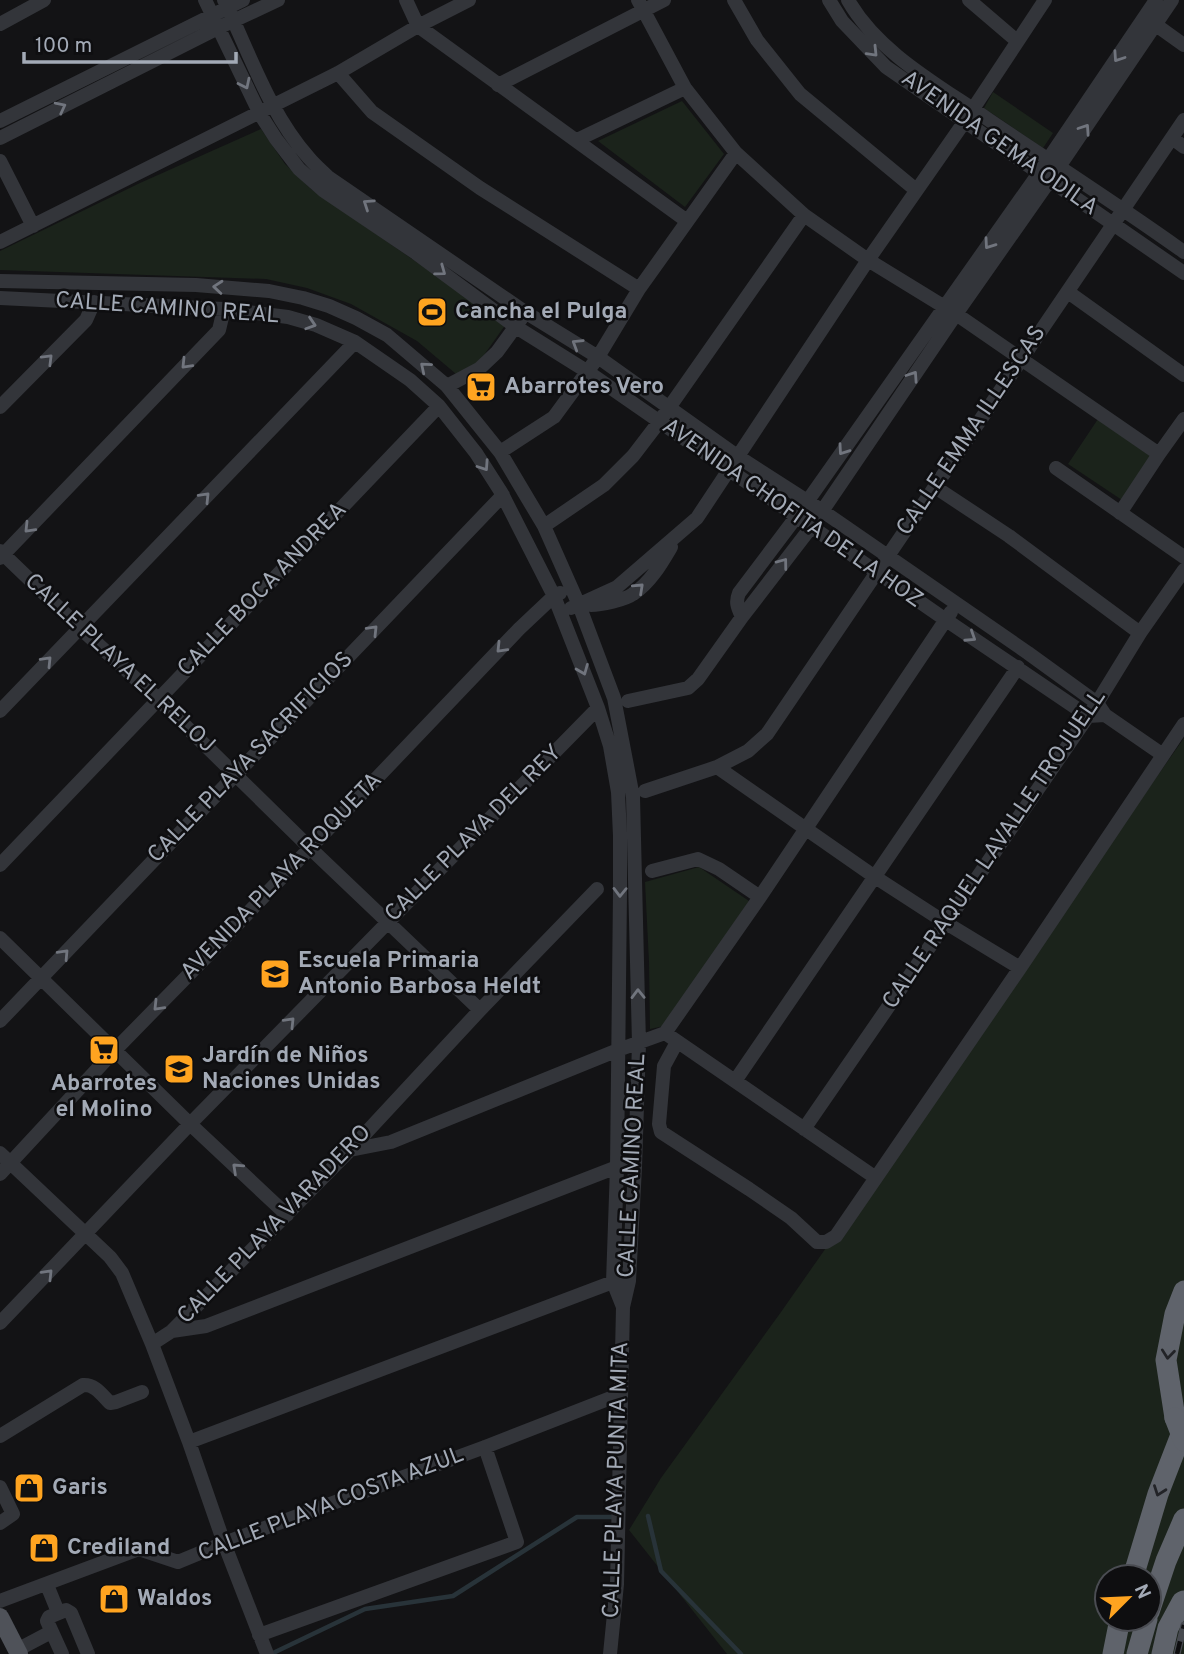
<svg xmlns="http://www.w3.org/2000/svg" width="1184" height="1654" font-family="Overpass,sans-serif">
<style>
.green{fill:#1b231b;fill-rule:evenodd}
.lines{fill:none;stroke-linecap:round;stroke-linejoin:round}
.stream{stroke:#283339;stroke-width:4.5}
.minor{stroke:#33353a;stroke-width:14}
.major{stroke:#4f5259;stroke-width:18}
.highway{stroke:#5f636b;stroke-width:21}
.rail-casing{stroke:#46494f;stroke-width:7}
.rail{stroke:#0e0e10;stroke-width:4.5;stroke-dasharray:13;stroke-linecap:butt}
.highway-bridge{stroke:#5f636b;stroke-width:21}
.oneway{stroke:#71757e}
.oneway2{stroke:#222327}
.labels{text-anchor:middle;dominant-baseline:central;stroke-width:5;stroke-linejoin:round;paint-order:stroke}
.street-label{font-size:23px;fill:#a3aab6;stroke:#0e0e10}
.poi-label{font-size:23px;font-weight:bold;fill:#a3aab6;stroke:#0e0e10;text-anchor:start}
</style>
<rect width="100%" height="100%" fill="#131315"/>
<path class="green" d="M993 92 1053 133 1043 148 984 108Z
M682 101 724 154 685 207 598 141Z
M261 129 285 164 311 189 506 324 484 355 462 379 417 341 351 304 307 288 266 279 0 270V251L140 183Z
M1098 419 1153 458 1125 502 1068 464Z
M1184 738V1654H727L629 1530 661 1478 781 1312ZM1107 1577H1149V1619H1107Z
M699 867 749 901 664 1026 650 1029 649 962 645 882Z"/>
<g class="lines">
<path class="stream" d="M648 1516 661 1571 741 1654
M271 1654 365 1609 453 1596 577 1517H617"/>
<path class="minor" d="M205 0 260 114 276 139 299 169 324 191 416 253 516 327 588 372 946 620 1088 716 1105 715
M224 0C249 52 270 115 309 158 315 165 322 171 328 177L525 312 598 357 737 456 821 510 1028 653 1097 703 1105 715 1163 755
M406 0 418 26 687 221
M638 0 685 88 736 153 804 215 868 260 956 314 1159 454
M734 0 757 40 800 94 916 190
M829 0 842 21 886 67 1184 273
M848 0C878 53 940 86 989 120 1054 164 1120 206 1184 252
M969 0 1017 41
M1149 20 1184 45
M0 24 44 0
M338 73 372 112 480 188 639 289
M498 85 664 0
M0 121 243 0
M0 138 218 28 278 0
M1172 138 1184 147
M577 140 685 88
M0 161 33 226
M0 242 338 73 418 26 469 0
M0 281 196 285 269 291 303 298 329 306 356 318 387 335 447 386 500 452 544 526 579 605 614 698 633 797 639 1044 635 1167 629 1281 623 1307 617 1584 610 1654
M1068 292 1184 375
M0 298 224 309 288 317 316 325 355 342 410 380 439 406 476 453 501 492 554 596 598 708 610 746 618 792 620 836V892L617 1167 613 1282 623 1307
M447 386 479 369 497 352 521 319
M0 407 86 320 94 302
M500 452 554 417 598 357 639 289 736 153
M1056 468 1184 557
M935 487 1009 536 1140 633
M1120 513 1159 454 1184 419
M544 526 604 485 633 456 659 422 804 215
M0 551 79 627 158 699 310 848 480 1010
M0 558 219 330 224 309
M591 605C601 605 625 600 633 594 650 583 661 564 671 547
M571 608 617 587 697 518 868 260 965 121 1045 0
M742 617C738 608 735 603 739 593L797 516 1039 173 1156 0
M628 701 688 688 698 679 742 617 812 526 956 314 1050 180 1172 0
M0 711 355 342
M717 767 875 877 946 923 1020 968
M645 791 717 767 748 751 767 734 1184 120
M0 865 439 406
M652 871 698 859 719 869 760 897
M0 938 190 1124 287 1215
M0 1021 503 495
M665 1033 760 897 951 612
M677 1042 664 1066 659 1124 661 1132 749 1189 791 1218 817 1242H826L836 1236 1020 968 1184 724
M735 1081 1018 667
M804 1129 946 923 1097 703 1140 633 1184 570
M350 1150 391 1142 618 1050 665 1033 876 1178
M0 1153 110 1257 122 1273 152 1344 189 1442 224 1543 267 1654
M0 1174 115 1050 206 957 519 629 554 596 560 593
M0 1323 190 1124 598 708
M172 1331 206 1326 617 1167H623
M152 1344 172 1331 350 1150 480 1010 597 889
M0 1436 83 1385C95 1384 102 1395 110 1403L116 1402 142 1392
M189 1442 613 1282H620
M0 1487 13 1514 0 1523
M47 1585 58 1612
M0 1601 139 1549 178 1562 224 1543 485 1447 621 1394
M259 1635 517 1542 485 1447
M17 1650 51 1632
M62 1654 47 1621 49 1617 66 1610 71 1613 88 1654"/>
<path class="major" d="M0 1617 19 1654"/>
<path class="highway" d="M1175 1418 1166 1360 1175 1314 1184 1291
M1133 1577 1158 1494 1184 1427
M1149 1612 1166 1561 1184 1519
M1113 1654 1120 1619
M1137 1654 1147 1619
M1162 1654 1168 1628 1182 1602 1184 1601"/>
<g class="rail-casing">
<path id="rail" d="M1177 1654 1184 1625"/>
</g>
<use href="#rail" class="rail"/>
<path class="highway-bridge" d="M1175 1418 1184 1441"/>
</g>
<defs><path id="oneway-chevron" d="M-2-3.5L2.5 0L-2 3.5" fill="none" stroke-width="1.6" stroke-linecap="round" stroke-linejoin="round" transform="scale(1.75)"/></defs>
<g class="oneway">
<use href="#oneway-chevron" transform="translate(873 52) rotate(46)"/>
<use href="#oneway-chevron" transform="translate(1118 57) rotate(124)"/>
<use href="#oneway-chevron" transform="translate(245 84) rotate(64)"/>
<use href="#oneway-chevron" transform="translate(61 107) rotate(-27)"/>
<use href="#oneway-chevron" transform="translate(1085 129) rotate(-56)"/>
<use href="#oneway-chevron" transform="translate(368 204) rotate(-146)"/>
<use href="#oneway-chevron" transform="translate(989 244) rotate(125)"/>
<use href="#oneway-chevron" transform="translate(441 271) rotate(36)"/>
<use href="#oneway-chevron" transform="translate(218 287) rotate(-175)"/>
<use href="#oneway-chevron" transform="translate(311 324) rotate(18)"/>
<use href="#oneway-chevron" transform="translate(577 344) rotate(-148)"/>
<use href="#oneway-chevron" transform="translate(48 359) rotate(-45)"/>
<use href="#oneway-chevron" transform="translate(186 364) rotate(134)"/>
<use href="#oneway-chevron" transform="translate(425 367) rotate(-140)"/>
<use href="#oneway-chevron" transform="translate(913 376) rotate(-56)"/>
<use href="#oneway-chevron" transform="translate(843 450) rotate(125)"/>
<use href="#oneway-chevron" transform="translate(484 466) rotate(56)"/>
<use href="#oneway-chevron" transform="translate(205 497) rotate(-46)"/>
<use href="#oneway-chevron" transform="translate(29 528) rotate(134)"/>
<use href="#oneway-chevron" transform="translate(783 563) rotate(-53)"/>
<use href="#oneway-chevron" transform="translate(639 588) rotate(-43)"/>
<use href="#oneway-chevron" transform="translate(373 630) rotate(-46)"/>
<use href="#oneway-chevron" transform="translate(971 637) rotate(33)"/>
<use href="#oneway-chevron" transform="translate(501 648) rotate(134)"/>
<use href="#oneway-chevron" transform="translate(47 661) rotate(-46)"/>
<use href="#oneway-chevron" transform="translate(583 670) rotate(68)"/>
<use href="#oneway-chevron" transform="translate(620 892) rotate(91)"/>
<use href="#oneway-chevron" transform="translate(64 954) rotate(-47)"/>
<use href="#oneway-chevron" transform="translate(638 994) rotate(-91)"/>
<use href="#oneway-chevron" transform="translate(158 1006) rotate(134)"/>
<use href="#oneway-chevron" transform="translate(290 1022) rotate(-46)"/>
<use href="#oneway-chevron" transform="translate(237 1168) rotate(-137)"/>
<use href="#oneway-chevron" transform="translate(48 1274) rotate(-46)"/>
</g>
<g class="oneway2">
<use href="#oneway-chevron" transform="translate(1168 1354) rotate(96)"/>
<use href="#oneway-chevron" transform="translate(1159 1491) rotate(110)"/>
</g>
<defs>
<g id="stadium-square" transform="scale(1.575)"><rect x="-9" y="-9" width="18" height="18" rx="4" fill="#ffa420" stroke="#0e0e10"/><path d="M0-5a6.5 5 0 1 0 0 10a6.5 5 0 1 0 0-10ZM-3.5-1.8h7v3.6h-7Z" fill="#111"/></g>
<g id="supermarket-square" transform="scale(1.575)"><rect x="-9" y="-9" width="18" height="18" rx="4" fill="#ffa420" stroke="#0e0e10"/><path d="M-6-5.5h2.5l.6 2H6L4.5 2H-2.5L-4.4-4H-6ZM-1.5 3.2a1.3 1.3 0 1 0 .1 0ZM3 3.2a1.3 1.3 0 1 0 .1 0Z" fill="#111"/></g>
<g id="school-square" transform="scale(1.575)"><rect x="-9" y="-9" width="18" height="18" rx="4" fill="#ffa420" stroke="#0e0e10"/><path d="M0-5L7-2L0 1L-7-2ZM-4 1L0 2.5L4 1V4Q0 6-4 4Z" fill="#111"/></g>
<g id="shop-square" transform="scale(1.575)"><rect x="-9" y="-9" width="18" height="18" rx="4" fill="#ffa420" stroke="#0e0e10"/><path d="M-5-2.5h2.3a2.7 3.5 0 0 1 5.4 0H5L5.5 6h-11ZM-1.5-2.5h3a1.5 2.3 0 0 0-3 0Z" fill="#111"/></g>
</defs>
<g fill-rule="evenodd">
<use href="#stadium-square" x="432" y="312"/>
<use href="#supermarket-square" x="481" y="387"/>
<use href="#school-square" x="275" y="974"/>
<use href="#supermarket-square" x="104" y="1050"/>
<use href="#school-square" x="179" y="1069"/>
<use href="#shop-square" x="29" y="1488"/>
<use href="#shop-square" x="44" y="1548"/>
<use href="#shop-square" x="114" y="1599"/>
</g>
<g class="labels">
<g class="street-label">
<text transform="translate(999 144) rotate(35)">AVENIDA GEMA ODILA</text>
<text transform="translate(167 309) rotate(4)">CALLE CAMINO REAL</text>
<text transform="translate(972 431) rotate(-56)">CALLE EMMA ILLESCAS</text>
<text transform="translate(792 514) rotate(35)">AVENIDA CHOFITA DE LA HOZ</text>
<text transform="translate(263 590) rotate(-46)">CALLE BOCA ANDREA</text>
<text transform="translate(119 664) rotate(43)">CALLE PLAYA EL RELOJ</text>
<text transform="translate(251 758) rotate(-46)">CALLE PLAYA SACRIFICIOS</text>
<text transform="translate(474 834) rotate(-45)">CALLE PLAYA DEL REY</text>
<text transform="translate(995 850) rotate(-56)">CALLE RAQUEL LAVALLE TROJUELL</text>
<text transform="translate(282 877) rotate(-46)">AVENIDA PLAYA ROQUETA</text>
<text transform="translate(633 1166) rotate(-87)">CALLE CAMINO REAL</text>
<text transform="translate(275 1225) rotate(-46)">CALLE PLAYA VARADERO</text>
<text transform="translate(617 1480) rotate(-88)">CALLE PLAYA PUNTA MITA</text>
<text transform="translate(331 1505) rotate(-21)">CALLE PLAYA COSTA AZUL</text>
</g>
<g class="poi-label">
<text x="455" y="312">Cancha el Pulga</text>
<text x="504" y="387">Abarrotes Vero</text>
<text x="298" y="961">Escuela Primaria<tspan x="298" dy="26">Antonio Barbosa Heldt</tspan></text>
<text x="202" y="1056">Jardín de Niños<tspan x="202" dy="26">Naciones Unidas</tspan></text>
<text x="104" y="1084" text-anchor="middle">Abarrotes<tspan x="104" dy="26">el Molino</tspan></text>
<text x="52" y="1488">Garis</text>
<text x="67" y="1548">Crediland</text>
<text x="137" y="1599">Waldos</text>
</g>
</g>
<g transform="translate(1128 1598) rotate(66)"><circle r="33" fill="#0e0e10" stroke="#4a4c52" stroke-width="2"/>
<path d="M0-5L12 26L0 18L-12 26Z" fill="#ffa420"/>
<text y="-10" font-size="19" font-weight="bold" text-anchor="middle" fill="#a3aab6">N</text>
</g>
<path d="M24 52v10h212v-10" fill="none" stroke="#a3aab6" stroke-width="3.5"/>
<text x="35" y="52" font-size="21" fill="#a3aab6" stroke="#0e0e10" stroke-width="5" paint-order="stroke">100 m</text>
</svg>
